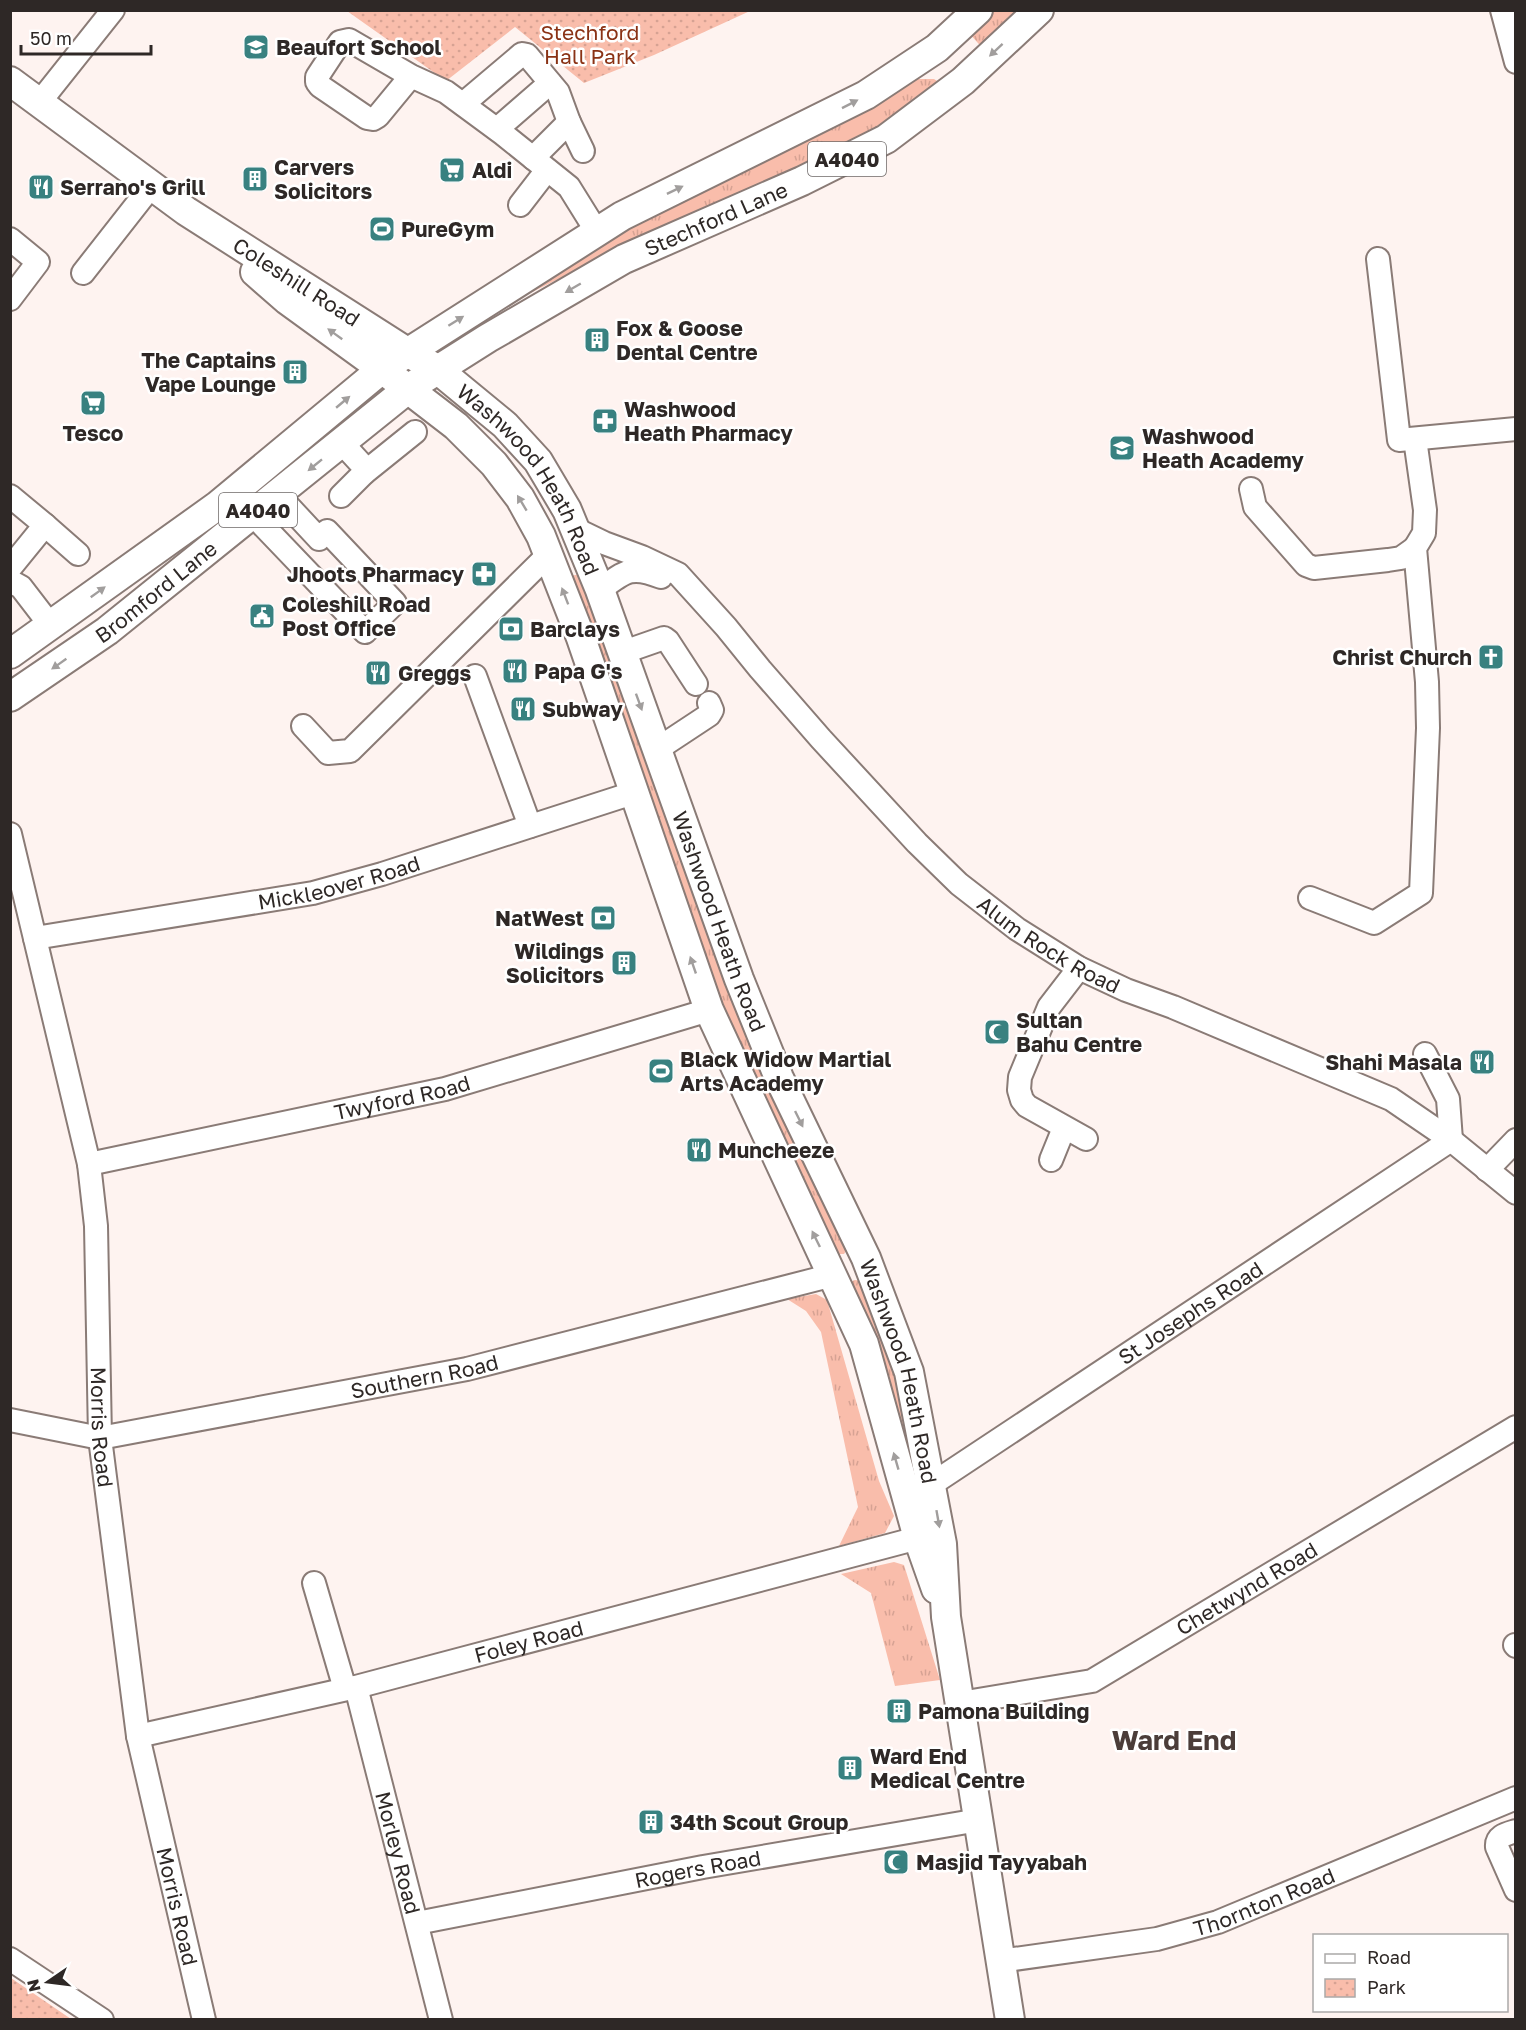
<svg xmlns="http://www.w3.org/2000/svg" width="1526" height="2030" font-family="'Golos Text',sans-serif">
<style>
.grass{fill:url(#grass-tufts)}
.park{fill:url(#park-dots)}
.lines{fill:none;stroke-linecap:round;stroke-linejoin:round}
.minor-casing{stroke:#8a7b76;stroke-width:26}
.major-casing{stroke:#8a7b76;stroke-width:32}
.minor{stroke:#fff;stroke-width:22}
.major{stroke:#fff;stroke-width:28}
.oneway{fill:#a19e9d}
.labels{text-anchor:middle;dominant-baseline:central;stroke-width:5;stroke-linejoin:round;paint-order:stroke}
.shield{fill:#fff;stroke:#6d6867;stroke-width:1.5}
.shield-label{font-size:20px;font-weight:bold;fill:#2e2826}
.park-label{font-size:21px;fill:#8a3215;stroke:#fff}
.poi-label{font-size:21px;font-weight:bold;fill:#2e2826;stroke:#fff;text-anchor:start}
.street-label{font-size:21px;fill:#2e2826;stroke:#fff}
.district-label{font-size:27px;font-weight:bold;fill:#4b3d39;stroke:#fff}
</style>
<defs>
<pattern id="grass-tufts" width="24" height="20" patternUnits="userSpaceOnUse" patternTransform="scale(1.5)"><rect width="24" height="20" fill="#f9bdab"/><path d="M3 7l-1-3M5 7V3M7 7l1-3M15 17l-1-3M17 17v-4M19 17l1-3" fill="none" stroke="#d6a293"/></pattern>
<pattern id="park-dots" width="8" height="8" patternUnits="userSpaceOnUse" patternTransform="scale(1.5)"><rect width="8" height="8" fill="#f9bdab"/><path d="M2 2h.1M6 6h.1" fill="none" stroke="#d6a293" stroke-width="1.8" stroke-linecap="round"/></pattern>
</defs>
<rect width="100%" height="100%" fill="#fef3f0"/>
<path class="grass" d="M991 11H1029L985 51 969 33Z
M917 79H934L937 81V88L863 140 629 244 510 303 613 232 853 115Z
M582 574 848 1248 844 1254H834L717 1010 569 576Z
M855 1280 863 1281 909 1410 923 1521 850 1282Z
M816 1294 827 1300 879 1481 894 1516 885 1533 839 1546 858 1507 821 1332 806 1311 787 1299Z
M894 1562 904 1565 940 1680 895 1686 871 1593 841 1574Z"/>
<path class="park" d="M347 11H750L654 55 584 83 515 27 446 81Z
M10 1978H11L71 2019H11Z"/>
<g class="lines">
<g class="minor-casing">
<g id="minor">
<path d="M1502 10 1516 62"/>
<path d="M411 76 378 116 373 119 367 118 320 86 317 82V77L340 42 349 40 411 76 446 92 503 134 569 187 597 232"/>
<path d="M39 103 113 10"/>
<path d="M463 104 522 54 527 55 558 92 569 122"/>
<path d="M497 129 550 83"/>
<path d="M533 158 569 122 583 151"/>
<path d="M520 205 547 170"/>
<path d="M10 239 38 262 10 299"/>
<path d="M1378 259 1399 440 1516 429"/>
<path d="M83 273 152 185"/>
<path d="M364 473 415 432"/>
<path d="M1251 489 1255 507 1306 565 1314 568 1388 560 1401 558 1415 548"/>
<path d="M10 496 45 525 10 568"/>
<path d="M341 496 364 473V467L342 443"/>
<path d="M253 515 365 632 395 603 327 531 319 539 278 495"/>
<path d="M45 525 78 554"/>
<path id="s1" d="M575 529 604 543 642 557 678 574 726 627 760 669 821 739 917 843 959 884 1017 929 1079 968 1126 990 1173 1007 1391 1099 1451 1140 1516 1193"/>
<path d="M10 581 21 587 51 626"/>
<path d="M600 590C625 571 631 565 661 577"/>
<path d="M621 653 664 638 668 641 696 684"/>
<path d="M475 676 530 826"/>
<path d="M303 726 328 753 350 751 549 554"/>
<path d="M656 750 709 715 712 710 709 703"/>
<path id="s2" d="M10 834 89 1164 96 1226 100 1438 138 1736 204 2020"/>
<path d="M1310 898 1374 923 1421 893 1428 728 1427 682 1415 548 1424 533 1425 510 1415 439"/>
<path id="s3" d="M35 938 313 893 382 874 633 793"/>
<path d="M1079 968 1049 1007 1020 1077 1019 1090 1022 1100 1027 1106 1086 1139"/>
<path d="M1051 1160 1064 1128"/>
<path id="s4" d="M89 1164 445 1089 709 1010"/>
<path d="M1487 1170 1516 1140"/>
<path id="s5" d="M10 1420 100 1438 467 1369 833 1275"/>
<path id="s6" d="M932 1484 1451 1140 1448 1099 1425 1054"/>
<path d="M314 1583 345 1689"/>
<path d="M1515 1645 1516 1646"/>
<path id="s7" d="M356 1687 441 2020"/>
<path id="s8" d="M960 1703 1092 1681 1516 1427"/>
<path id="s9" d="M138 1736 356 1687 918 1538"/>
<path d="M1516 1831C1506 1834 1496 1836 1497 1847L1516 1890"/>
<path id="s10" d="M417 1923 703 1867 979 1820"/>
<path d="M10 1959 102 2020"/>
<path id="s11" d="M1000 1961 1157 1939 1218 1922 1516 1798"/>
</g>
</g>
<g class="major-casing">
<g id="major">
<path id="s12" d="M10 81 186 211 407 352 437 369 505 425 538 461 567 510 600 590 739 979 779 1078 866 1258 909 1372 942 1544 946 1617 1010 2020"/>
<path d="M255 272 287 300 382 369 456 426 494 464 520 498 541 536 581 638 709 1010 864 1344 918 1538 936 1589"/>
<path d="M10 654 217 506 382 369 622 216 866 95 937 48 978 10"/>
<path id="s13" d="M10 697 107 631 409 388 488 338 624 259 802 181 886 139 963 81 1039 10"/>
</g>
</g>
<use href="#minor" class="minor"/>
<use href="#major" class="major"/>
</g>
<defs><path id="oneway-solid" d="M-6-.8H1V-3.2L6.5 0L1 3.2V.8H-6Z" transform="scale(1.5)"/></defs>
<g class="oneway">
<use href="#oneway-solid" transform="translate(996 50) rotate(137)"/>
<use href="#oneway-solid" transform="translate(850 104) rotate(-27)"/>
<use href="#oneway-solid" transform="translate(675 190) rotate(-26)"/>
<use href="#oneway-solid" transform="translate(573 288) rotate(150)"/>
<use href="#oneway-solid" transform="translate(456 321) rotate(-32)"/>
<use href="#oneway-solid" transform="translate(335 334) rotate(-144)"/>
<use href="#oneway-solid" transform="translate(343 402) rotate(-40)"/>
<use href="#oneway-solid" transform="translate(315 465) rotate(141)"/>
<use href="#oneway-solid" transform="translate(522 503) rotate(-121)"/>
<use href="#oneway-solid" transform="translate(98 592) rotate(-36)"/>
<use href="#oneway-solid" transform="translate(565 596) rotate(-111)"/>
<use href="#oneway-solid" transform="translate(59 664) rotate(145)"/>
<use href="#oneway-solid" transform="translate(639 702) rotate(70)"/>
<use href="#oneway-solid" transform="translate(693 965) rotate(-109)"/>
<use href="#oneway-solid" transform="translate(799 1119) rotate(64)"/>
<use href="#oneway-solid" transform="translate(816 1239) rotate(-116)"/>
<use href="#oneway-solid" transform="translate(896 1461) rotate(-106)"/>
<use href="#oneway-solid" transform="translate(938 1519) rotate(80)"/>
</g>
<defs>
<g id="school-square" transform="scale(1.35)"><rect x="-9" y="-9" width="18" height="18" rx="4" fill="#388180" stroke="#fff"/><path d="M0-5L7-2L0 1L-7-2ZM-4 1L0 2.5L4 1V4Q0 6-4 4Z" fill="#fff"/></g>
<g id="supermarket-square" transform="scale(1.35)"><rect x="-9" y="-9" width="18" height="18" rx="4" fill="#388180" stroke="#fff"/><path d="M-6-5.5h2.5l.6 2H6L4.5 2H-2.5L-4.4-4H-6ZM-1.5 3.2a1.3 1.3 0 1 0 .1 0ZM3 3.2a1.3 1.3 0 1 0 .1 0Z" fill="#fff"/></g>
<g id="building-square" transform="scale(1.35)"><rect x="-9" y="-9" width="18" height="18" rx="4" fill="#388180" stroke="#fff"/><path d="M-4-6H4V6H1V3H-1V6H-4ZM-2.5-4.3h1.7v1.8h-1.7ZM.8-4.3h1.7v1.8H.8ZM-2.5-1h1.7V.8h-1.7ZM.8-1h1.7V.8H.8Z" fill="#fff"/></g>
<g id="restaurant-square" transform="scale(1.35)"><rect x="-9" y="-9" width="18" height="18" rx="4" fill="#388180" stroke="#fff"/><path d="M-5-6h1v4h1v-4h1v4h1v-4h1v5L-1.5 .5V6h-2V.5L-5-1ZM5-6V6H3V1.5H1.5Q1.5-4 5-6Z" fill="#fff"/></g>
<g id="stadium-square" transform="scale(1.35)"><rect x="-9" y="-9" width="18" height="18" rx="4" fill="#388180" stroke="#fff"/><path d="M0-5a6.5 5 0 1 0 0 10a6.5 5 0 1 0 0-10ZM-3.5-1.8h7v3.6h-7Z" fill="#fff"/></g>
<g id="pharmacy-square" transform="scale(1.35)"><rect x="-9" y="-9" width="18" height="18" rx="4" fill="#388180" stroke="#fff"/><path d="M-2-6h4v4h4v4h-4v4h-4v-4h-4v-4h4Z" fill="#fff"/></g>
<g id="civic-square" transform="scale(1.35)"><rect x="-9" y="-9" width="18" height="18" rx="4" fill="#388180" stroke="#fff"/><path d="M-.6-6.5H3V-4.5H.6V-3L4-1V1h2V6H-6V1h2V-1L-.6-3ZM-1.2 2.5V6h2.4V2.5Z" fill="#fff"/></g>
<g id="bank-square" transform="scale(1.35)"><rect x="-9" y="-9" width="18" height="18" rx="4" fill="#388180" stroke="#fff"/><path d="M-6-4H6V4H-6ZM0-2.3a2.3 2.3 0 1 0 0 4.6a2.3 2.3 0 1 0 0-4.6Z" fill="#fff"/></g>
<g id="church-square" transform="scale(1.35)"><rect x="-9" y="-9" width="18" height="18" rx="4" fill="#388180" stroke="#fff"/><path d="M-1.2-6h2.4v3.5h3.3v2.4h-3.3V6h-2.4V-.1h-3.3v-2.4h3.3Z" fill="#fff"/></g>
<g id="mosque-square" transform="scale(1.35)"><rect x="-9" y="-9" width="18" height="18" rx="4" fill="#388180" stroke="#fff"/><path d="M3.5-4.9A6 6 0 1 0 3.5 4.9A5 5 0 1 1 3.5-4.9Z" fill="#fff"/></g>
</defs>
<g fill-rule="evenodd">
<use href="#school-square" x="256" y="47"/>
<use href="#supermarket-square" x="452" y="170"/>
<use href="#building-square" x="255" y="179"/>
<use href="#restaurant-square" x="41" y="187"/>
<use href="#stadium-square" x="382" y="229"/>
<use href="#building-square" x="597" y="340"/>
<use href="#building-square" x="295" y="372"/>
<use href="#supermarket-square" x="93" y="403"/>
<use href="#pharmacy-square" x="605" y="421"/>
<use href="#school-square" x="1122" y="448"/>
<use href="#pharmacy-square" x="484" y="574"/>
<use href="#civic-square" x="262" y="616"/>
<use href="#bank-square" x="511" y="629"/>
<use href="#church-square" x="1491" y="657"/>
<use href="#restaurant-square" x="515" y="671"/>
<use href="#restaurant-square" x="378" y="673"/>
<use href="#restaurant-square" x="523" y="709"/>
<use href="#bank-square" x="603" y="918"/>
<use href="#building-square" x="624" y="963"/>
<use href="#mosque-square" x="997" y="1032"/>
<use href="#restaurant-square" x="1482" y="1062"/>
<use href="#stadium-square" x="661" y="1071"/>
<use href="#restaurant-square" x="699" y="1150"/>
<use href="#building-square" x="899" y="1711"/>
<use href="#building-square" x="850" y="1768"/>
<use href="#building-square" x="651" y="1822"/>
<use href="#mosque-square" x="896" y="1862"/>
</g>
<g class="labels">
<g class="shield">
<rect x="808" y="142" width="78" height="34" rx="4.5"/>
<rect x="219" y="493" width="78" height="34" rx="4.5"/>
</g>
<g class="shield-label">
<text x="847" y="159">A4040</text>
<text x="258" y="510">A4040</text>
</g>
<g class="park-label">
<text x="590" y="32">Stechford<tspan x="590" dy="24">Hall Park</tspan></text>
</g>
<g class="poi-label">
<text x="276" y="47">Beaufort School</text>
<text x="274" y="167">Carvers<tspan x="274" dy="24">Solicitors</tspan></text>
<text x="472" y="170">Aldi</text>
<text x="60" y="187">Serrano's Grill</text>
<text x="401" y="229">PureGym</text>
<text x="616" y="328">Fox &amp; Goose<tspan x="616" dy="24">Dental Centre</tspan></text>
<text x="276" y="360" text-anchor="end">The Captains<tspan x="276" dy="24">Vape Lounge</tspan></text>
<text x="624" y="409">Washwood<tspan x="624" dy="24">Heath Pharmacy</tspan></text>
<text x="93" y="433" text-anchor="middle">Tesco</text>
<text x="1142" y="436">Washwood<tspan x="1142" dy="24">Heath Academy</tspan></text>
<text x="464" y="574" text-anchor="end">Jhoots Pharmacy</text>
<text x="282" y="604">Coleshill Road<tspan x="282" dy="24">Post Office</tspan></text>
<text x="530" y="629">Barclays</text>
<text x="1472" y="657" text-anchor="end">Christ Church</text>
<text x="534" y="671">Papa G's</text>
<text x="398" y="673">Greggs</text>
<text x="542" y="709">Subway</text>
<text x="584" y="918" text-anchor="end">NatWest</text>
<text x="604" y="951" text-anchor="end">Wildings<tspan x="604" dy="24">Solicitors</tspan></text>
<text x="1016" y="1020">Sultan<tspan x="1016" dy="24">Bahu Centre</tspan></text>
<text x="680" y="1059">Black Widow Martial<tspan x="680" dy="24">Arts Academy</tspan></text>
<text x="1462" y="1062" text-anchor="end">Shahi Masala</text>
<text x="718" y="1150">Muncheeze</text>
<text x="918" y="1711">Pamona Building</text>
<text x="870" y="1756">Ward End<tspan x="870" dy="24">Medical Centre</tspan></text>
<text x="670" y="1822">34th Scout Group</text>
<text x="916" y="1862">Masjid Tayyabah</text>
</g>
<g class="street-label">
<text stroke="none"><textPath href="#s13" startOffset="856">Stechford Lane</textPath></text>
<text stroke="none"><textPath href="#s12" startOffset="350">Coleshill Road</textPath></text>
<text stroke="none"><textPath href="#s12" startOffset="662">Washwood Heath Road</textPath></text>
<text stroke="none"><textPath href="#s13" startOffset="180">Bromford Lane</textPath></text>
<text stroke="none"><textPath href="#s3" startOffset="309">Mickleover Road</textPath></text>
<text stroke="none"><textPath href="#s12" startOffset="1148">Washwood Heath Road</textPath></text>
<text stroke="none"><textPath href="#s1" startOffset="640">Alum Rock Road</textPath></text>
<text stroke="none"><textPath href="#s4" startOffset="320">Twyford Road</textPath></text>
<text stroke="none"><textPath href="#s6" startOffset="310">St Josephs Road</textPath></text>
<text stroke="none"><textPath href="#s12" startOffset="1634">Washwood Heath Road</textPath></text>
<text stroke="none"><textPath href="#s5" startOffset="422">Southern Road</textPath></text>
<text stroke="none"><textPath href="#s2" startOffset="603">Morris Road</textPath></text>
<text stroke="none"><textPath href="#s8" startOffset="314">Chetwynd Road</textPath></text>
<text stroke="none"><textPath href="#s9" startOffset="402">Foley Road</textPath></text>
<text stroke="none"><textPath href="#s7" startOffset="171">Morley Road</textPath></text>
<text stroke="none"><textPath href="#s10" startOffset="286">Rogers Road</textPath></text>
<text stroke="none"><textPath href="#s11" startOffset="272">Thornton Road</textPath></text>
<text stroke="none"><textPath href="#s2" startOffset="1089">Morris Road</textPath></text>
</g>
<g class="district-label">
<text x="1174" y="1740">Ward End</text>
</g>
</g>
<rect width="1526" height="2030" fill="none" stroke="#2e2826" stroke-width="24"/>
<rect x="1313" y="1934" width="195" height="78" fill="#ffffff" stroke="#aba9a8" stroke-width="1.5"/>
<rect x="1325" y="1954" width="30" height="9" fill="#ffffff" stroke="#aba9a8" stroke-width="1.5"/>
<text x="1367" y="1964" font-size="18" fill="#2e2826">Road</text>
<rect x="1325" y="1979" width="30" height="18" fill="url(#park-dots)" stroke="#aba9a8" stroke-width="1.5"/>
<text x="1367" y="1994" font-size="18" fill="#2e2826">Park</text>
<g transform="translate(48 1982) rotate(256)" stroke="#ffffff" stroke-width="4.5" paint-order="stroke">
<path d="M0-4.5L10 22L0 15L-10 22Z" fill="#2e2826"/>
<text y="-9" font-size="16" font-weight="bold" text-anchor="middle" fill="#2e2826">N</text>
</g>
<path d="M21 45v9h130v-9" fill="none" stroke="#2e2826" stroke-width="3"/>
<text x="30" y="45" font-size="18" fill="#2e2826" stroke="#ffffff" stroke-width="4.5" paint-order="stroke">50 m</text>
</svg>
